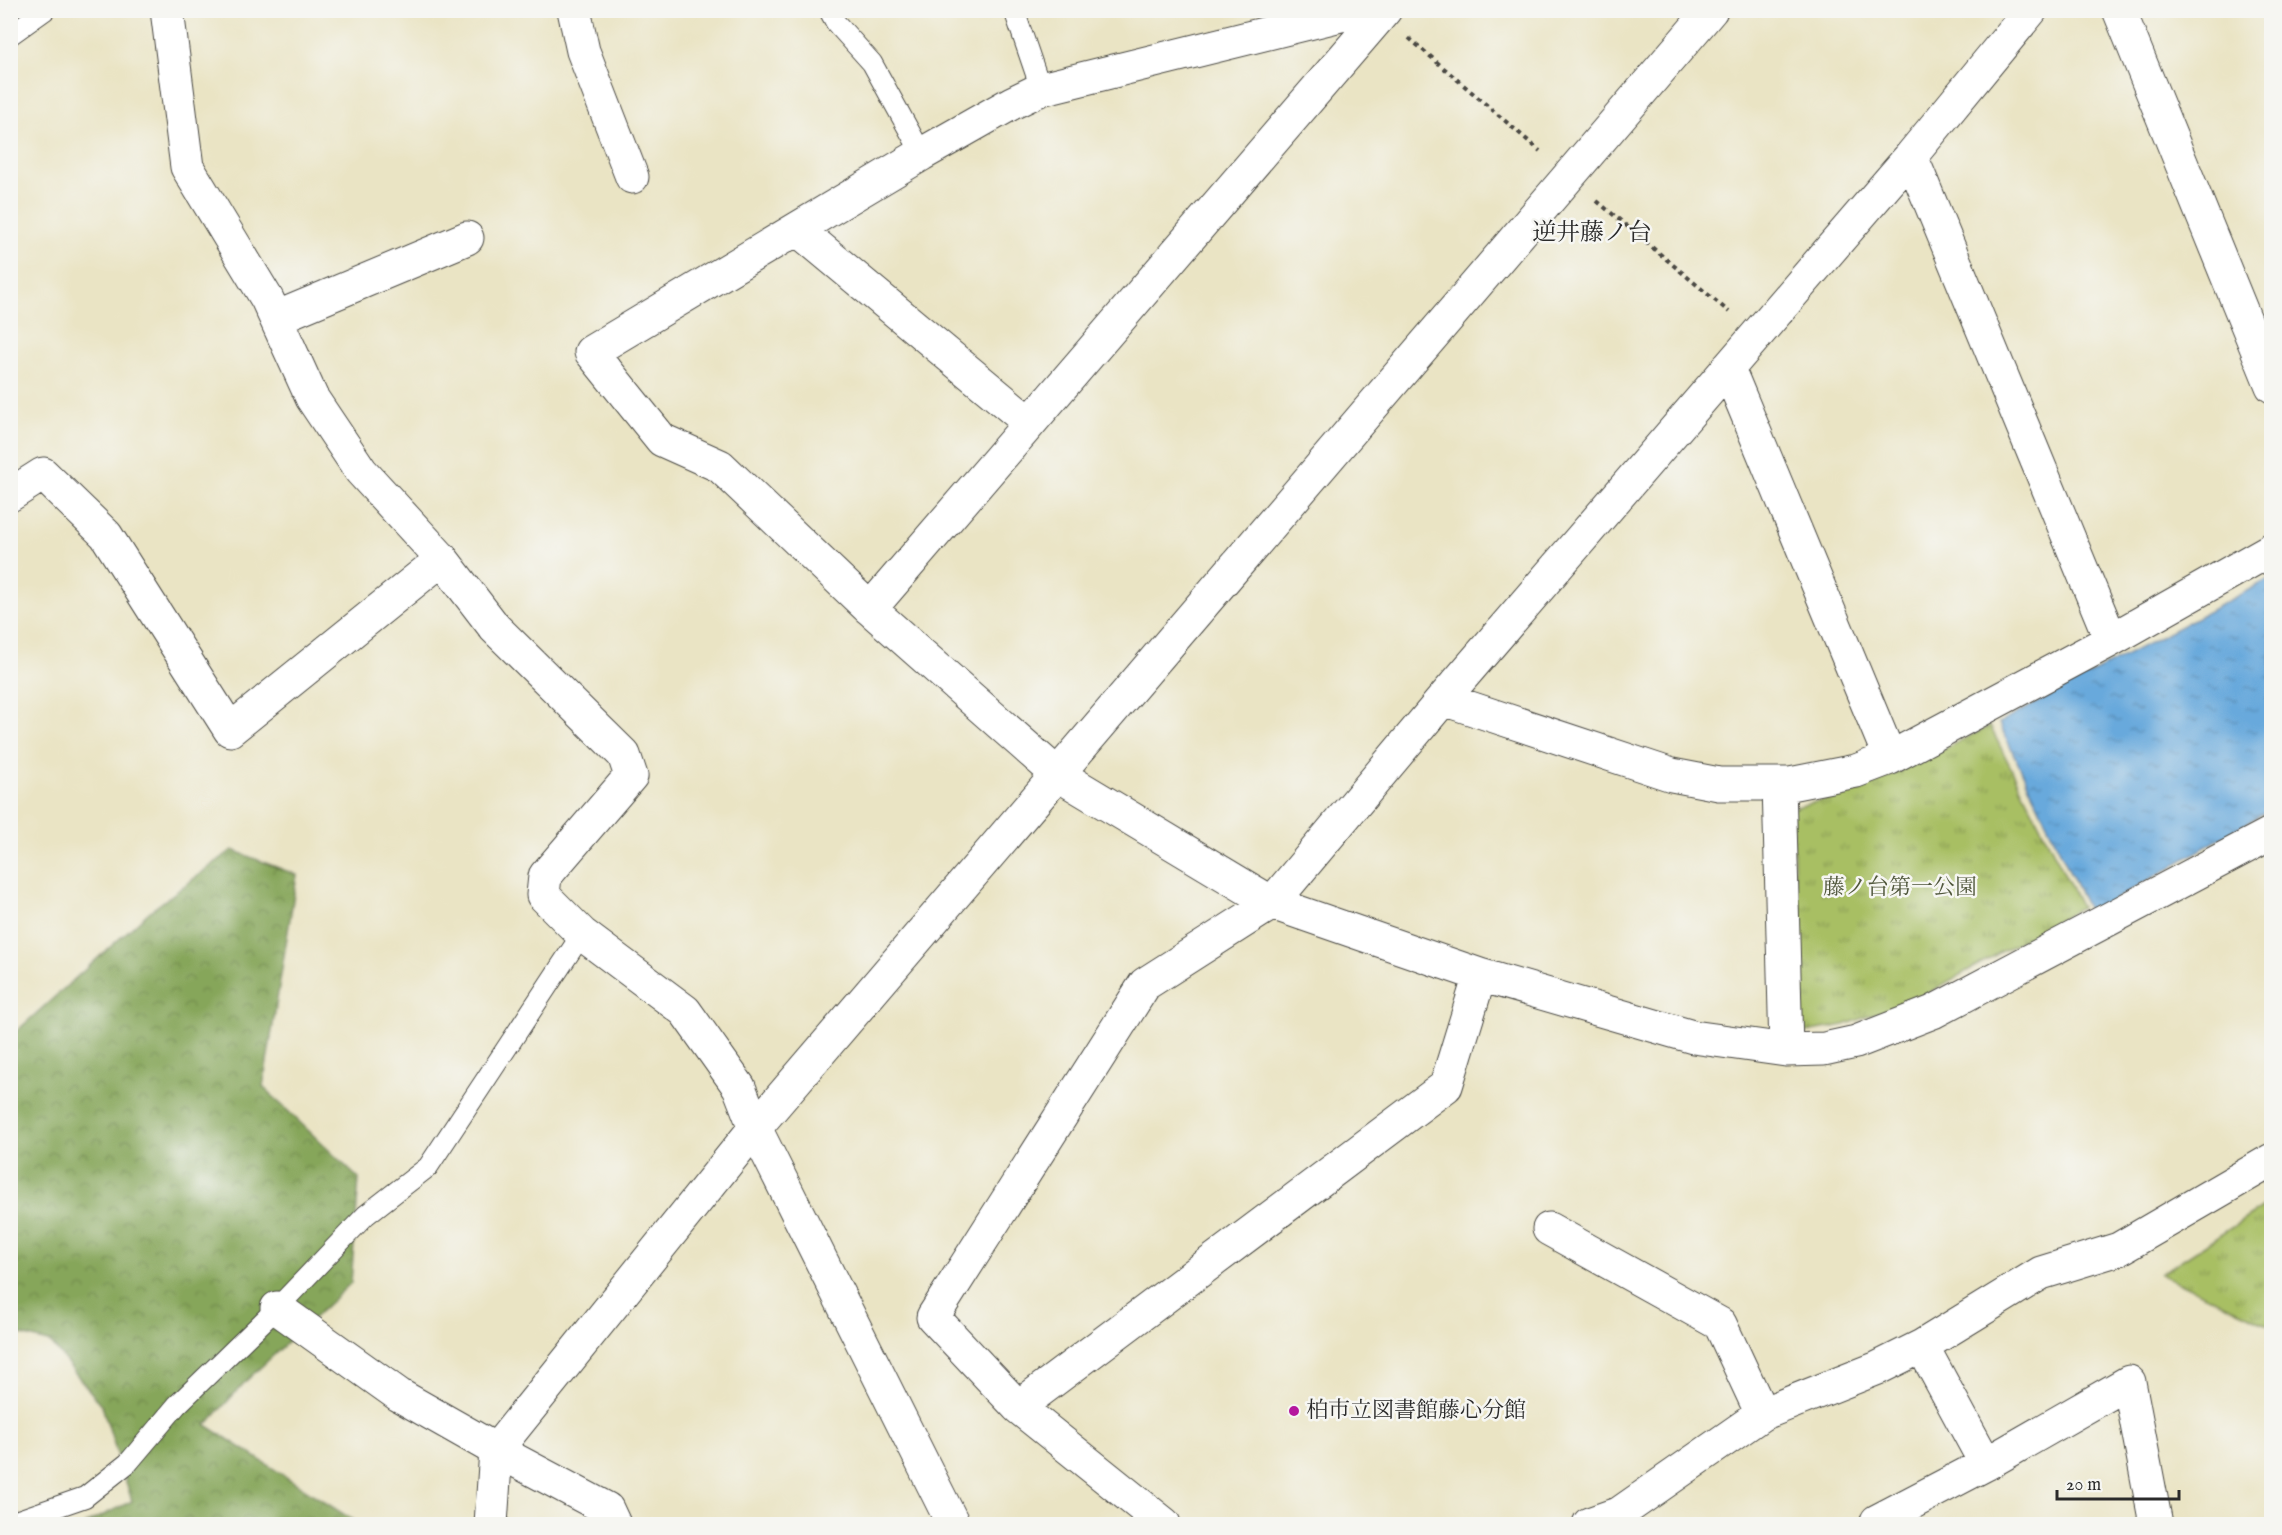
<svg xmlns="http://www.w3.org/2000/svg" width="2282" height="1535" font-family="'IM FELL English','Noto Serif JP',serif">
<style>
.grass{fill:url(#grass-tufts);stroke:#6a7548;stroke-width:1.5}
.forest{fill:url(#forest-crowns);stroke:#586842;stroke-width:1.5}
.water{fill:url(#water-ripples);stroke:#4a6a84;stroke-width:1.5}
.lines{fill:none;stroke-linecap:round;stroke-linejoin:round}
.service-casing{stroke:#484742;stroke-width:22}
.minor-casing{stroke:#484742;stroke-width:35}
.tertiary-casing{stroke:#484742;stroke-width:35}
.path{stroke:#484742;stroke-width:4;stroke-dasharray:4.5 4.5;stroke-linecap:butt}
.service{stroke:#fff;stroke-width:20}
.minor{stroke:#fff;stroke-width:33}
.tertiary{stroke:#fff;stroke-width:33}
.poi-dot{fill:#b5179e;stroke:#f6f6f2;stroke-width:2}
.labels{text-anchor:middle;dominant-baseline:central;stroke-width:5;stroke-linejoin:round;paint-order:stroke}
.park-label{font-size:22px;fill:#50573c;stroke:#f6f6f2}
.poi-label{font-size:22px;fill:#2b2b2b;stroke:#f6f6f2;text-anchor:start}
.neighbourhood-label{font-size:24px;fill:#2b2b2b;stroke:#f6f6f2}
</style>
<defs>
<pattern id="grass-tufts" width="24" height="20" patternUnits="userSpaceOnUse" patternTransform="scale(1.5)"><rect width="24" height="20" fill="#a8bf64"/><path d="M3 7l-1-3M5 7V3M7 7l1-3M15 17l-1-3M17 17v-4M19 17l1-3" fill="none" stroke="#899b53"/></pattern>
<pattern id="forest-crowns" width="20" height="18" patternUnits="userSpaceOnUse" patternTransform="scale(1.5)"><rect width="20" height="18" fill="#86a65a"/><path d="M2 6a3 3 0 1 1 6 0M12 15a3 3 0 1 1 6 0" fill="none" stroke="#6e874b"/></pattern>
<pattern id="water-ripples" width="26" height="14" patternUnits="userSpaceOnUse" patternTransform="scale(1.5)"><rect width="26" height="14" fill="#68a9dc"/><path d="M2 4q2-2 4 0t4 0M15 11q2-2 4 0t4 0" fill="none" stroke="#568ab3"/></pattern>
</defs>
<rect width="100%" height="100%" fill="#f6f6f2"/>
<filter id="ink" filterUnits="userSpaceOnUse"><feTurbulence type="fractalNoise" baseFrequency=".0167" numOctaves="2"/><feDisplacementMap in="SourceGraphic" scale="12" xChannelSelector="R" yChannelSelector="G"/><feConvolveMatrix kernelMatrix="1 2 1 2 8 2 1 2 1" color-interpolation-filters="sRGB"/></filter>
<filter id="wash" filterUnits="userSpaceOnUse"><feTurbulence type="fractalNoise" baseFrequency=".008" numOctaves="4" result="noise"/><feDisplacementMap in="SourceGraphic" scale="24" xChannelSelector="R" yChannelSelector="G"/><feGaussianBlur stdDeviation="1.35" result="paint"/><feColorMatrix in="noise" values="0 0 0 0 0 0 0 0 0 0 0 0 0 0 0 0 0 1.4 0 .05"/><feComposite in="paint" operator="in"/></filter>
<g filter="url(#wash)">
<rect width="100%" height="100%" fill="#eae4c4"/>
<path class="grass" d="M1990 726 2081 907 1919 998 1844 1025 1801 1033 1792 808 1862 790Z
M2271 1202V1326L2160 1274Z"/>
<path class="forest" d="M232 850 297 875 263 1087 359 1179 351 1283 246 1381 206 1425 359 1524H85L132 1501 102 1406 51 1343 11 1332 10 1037 149 912Z"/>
<path class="water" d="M2271 578V809L2090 914 1999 723Z"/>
</g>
<g filter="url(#ink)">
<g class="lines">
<g class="service-casing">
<path id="service" d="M829 10 836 23 872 63 922 154
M1014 10 1041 89
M10 35 45 10
M10 1523 85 1497 128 1463 177 1405 277 1308 366 1215 428 1167 582 934"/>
</g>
<g class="minor-casing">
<path id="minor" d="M167 10 187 167 267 299 312 398 361 471 442 559 495 628 624 755 631 776 545 876 543 895 582 934 685 1011 739 1087 755 1128 953 1524
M574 10 583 51 632 177
M1361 10 1041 89 1012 103 922 154 591 352 662 440 720 466 870 609 1057 774 1272 903 1480 975 1662 1028 1693 1037 1786 1050 1824 1049 1856 1042 1933 1012 2272 833
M2119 10 2272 386
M1911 156 2111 640
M797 229 1030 423
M276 318 467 238
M1728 368 1890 758
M10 495 43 474 106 535 230 730 442 559
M870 609 1385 10
M1443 699 1672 775 1719 784H1790L1856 771 1890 758 2111 640 2272 549
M1779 784 1786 1050
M1549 1229 1720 1324 1762 1414
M277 1308 399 1395 496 1450 607 1509 614 1524
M1922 1346 1986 1464
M1018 1407 1446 1086 1480 975
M1164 1524 1018 1407 933 1317 1145 984 1272 903 1443 699 1911 156 2031 10
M1589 1524 1620 1513 1762 1414 1878 1368 1922 1346 2041 1273 2119 1249 2272 1160
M1880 1524 1877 1521 1986 1464 2129 1382 2156 1524"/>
</g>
<g class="tertiary-casing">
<path id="tertiary" d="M491 1524 496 1450 755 1128 1711 10"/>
</g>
<path class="path" d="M1409 38 1540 151
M1597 201 1729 312"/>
<use href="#service" class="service"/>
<use href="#minor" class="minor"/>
<use href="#tertiary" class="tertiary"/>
</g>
</g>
<circle class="poi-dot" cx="1294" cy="1411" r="6"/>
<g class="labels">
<g class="park-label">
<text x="1900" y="888">藤ノ台第一公園</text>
</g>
<g class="poi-label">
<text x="1306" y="1411">柏市立図書館藤心分館</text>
</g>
<g class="neighbourhood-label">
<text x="1592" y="233">逆井藤ノ台</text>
</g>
</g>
<rect width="2282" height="1535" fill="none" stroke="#f6f6f2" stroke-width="36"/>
<path d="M2057 1490v9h122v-9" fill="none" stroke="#2b2b2b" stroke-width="3"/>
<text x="2066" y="1490" font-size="18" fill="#2b2b2b" stroke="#f6f6f2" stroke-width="4.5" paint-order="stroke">20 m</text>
</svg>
